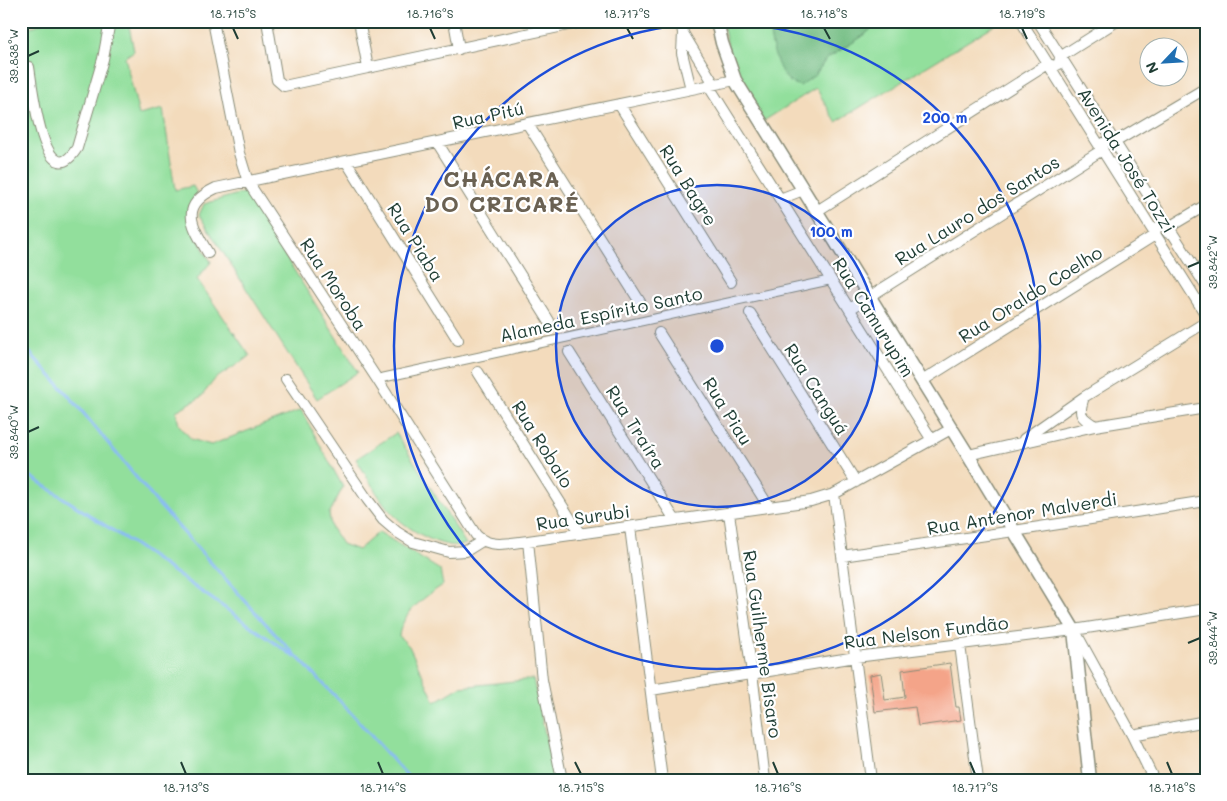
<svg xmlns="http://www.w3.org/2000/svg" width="1227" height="801" font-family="Mali,sans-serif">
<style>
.green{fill:#92df9c;stroke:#588e68}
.forest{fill:#75be84;stroke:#4a7e5c}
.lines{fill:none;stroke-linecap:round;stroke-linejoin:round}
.stream{stroke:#8abaf6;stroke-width:3}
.building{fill:#f4a489}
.pedestrian-casing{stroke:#898c78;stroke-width:10}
.minor-casing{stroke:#898c78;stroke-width:12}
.tertiary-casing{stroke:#898c78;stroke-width:15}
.pedestrian{stroke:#fff;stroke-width:8}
.minor{stroke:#fff;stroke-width:10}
.tertiary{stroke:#fff;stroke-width:12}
.ticks{fill:none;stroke:#1f3d34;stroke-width:2}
.ring{fill:none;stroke:#1d4ed8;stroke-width:2.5}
.labels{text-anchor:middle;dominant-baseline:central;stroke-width:4.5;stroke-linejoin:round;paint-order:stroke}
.street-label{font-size:18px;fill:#1f3d34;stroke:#fff}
.district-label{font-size:22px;font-weight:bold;letter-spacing:1px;fill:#6a6152;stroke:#fff}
.centre{fill:#1d4ed8;stroke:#fff;stroke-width:2.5}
.ring-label{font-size:15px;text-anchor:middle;font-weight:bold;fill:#1d4ed8;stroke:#fff;stroke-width:4.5;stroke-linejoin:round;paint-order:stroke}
.neatline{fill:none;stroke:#1f3d34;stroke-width:2}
.ticks-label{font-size:12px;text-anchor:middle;fill:#1f3d34}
</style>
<rect width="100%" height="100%" fill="#fff"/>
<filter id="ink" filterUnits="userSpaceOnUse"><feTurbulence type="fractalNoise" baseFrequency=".02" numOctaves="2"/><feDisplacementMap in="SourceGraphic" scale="10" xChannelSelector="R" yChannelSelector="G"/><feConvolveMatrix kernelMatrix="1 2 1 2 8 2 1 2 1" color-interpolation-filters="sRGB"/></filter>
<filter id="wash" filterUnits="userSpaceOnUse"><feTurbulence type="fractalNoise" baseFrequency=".0096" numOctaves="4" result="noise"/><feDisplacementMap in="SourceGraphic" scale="20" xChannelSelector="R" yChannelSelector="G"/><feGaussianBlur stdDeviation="1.12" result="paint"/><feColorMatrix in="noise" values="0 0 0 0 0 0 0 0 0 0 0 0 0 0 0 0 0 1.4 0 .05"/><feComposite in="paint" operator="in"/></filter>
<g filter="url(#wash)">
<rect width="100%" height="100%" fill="#f3dbbc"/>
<path class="green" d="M47 21H128L134 51 125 57 139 115 163 109 175 190 193 186 199 197 190 214 200 243 211 262 197 279 250 356 215 379 201 397 176 411 179 425 191 439 211 445 301 410 343 487 329 514 331 527 342 544 358 550 379 532 440 570 443 585C424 597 402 613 399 636L409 646 435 702 460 687 533 679 555 780H21V31Z
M722 21H745L744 24 756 29 758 21H767L768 25 815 75 826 59 863 36 880 21H1001L836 122 816 88 762 122 733 68Z
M245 192 358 372 317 399 199 215 204 204Z
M396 433 466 544C443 552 405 528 390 511 377 496 367 476 356 459Z"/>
<path class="forest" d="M767 21H880L863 36 826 59 815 75 800 86C797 85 792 83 789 81 775 69 771 39 767 21Z"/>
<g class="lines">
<path class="stream" d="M21 343 71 398 158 504 275 634 340 701 411 780
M21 479 30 476 132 543 295 657"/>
</g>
<g id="blocks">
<path class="building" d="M950 663 956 707H959L961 720 918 726 915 707 875 712 870 675 881 673 885 700 905 697 902 670Z"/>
</g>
</g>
<g filter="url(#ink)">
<use href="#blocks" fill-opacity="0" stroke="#898c78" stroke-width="1"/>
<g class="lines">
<g class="pedestrian-casing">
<path id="pedestrian" d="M377 379 831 280"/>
</g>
<g class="minor-casing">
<path id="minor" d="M213 21 239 153 248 182 377 379 476 535C490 549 509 543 528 541L811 501 834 494 951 429
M267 21 277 80 284 86 587 21
M359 21 368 68
M454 21 459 49
M681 21 683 33 682 53 691 89
M1021 21 1206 315
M1038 21 1206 286
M683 33 714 84
M29 67C32 85 44 200 77 148L103 59 110 21
M708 85 932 440
M619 104 731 282
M527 123 640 302
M437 142 549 321
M346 161 458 340
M780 199 803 190
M817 211 1048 64 1055 66 1059 64 1060 57 1117 21
M1168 233 1169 227 1206 205
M208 253C192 225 178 206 216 188L735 80
M850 309 1102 150 1104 143 1109 140 1115 142 1206 88
M750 313 856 482
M659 333 769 507
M569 352 675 520
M478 372 580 534
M286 379 367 499 383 520 397 532 413 542 449 552 466 551 482 541
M922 381 1155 235 1156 228 1162 225 1169 227
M1084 397C1078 414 1080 417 1095 426
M1024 439 1084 397 1206 322
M968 455 1095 426 1206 408
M834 494 871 780
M729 513 752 673 765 780
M630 527 662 780
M528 541 542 680 562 780
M842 556 1014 531 1206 501
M1076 633 1132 735 1154 780
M960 645 978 780
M651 690 856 657 1074 630 1206 609
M1132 735 1206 721"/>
</g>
<g class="tertiary-casing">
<path id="tertiary" d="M717 21 722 43 735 80 968 455 1074 630 1090 780"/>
</g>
<use href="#pedestrian" class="pedestrian"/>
<use href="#minor" class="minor"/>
<use href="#tertiary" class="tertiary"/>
</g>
</g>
<path class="ticks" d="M233 28 238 39M430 28 435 39M627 28 633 39M824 28 830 39M1022 28 1027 39M28 56 39 51M1188 267 1200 262M28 432 39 427M1188 643 1200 638M181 762 186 774M378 762 383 774M575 762 581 774M773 762 778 774M970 762 975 774M1167 762 1172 774"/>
<circle cx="717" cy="346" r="161" fill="#1d4ed8" fill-opacity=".12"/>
<g class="ring">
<circle cx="717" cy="346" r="161"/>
<circle cx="717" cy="346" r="323"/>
</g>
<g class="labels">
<g class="street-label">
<text transform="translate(488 115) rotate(-12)">Rua Pitú</text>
<text transform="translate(1127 160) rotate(58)">Avenida José Tozzi</text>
<text transform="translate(689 185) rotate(58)">Rua Bagre</text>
<text transform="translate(977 210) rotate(-32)">Rua Lauro dos Santos</text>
<text transform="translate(416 242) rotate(58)">Rua Piaba</text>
<text transform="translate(334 284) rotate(57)">Rua Moroba</text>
<text transform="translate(1030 294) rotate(-32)">Rua Oraldo Coelho</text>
<text transform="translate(601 314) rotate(-12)">Alameda Espírito Santo</text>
<text transform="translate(874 317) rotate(58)">Rua Camurupim</text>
<text transform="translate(817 389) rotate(58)">Rua Canguá</text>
<text transform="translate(728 411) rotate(58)">Rua Piau</text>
<text transform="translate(636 427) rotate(58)">Rua Traíra</text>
<text transform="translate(543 444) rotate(58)">Rua Robalo</text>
<text transform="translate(1022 513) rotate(-9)">Rua Antenor Malverdi</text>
<text transform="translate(583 517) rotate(-8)">Rua Surubi</text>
<text transform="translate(926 632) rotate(-7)">Rua Nelson Fundão</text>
<text transform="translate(763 644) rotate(82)">Rua Guilherme Bisaro</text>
</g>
<g class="district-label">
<text x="502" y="178">CHÁCARA<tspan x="502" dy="25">DO CRICARÉ</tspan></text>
</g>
</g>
<circle cx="717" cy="346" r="8" class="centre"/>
<g class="ring-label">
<text x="945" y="123">200 m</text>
<text x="831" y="237">100 m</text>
</g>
<rect width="1227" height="801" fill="none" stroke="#fff" stroke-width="55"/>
<g transform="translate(1164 62) rotate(245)"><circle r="24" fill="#ffffff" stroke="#a5b1ae"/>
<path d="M0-4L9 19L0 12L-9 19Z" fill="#1f6fb2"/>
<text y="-8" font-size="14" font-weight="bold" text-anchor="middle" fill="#1f3d34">N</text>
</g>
<rect x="28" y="28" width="1172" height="746" class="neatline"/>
<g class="ticks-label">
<text x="233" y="18">18.715°S</text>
<text x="430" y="18">18.716°S</text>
<text x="627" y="18">18.717°S</text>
<text x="824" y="18">18.718°S</text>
<text x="1022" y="18">18.719°S</text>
<text transform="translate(14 56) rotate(-90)" y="4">39.838°W</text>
<text transform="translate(1213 262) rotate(-90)" y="4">39.842°W</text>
<text transform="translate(14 432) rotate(-90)" y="4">39.840°W</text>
<text transform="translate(1213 638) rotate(-90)" y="4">39.844°W</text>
<text x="186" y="792">18.713°S</text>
<text x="383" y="792">18.714°S</text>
<text x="581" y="792">18.715°S</text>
<text x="778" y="792">18.716°S</text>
<text x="975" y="792">18.717°S</text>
<text x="1172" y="792">18.718°S</text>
</g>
</svg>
